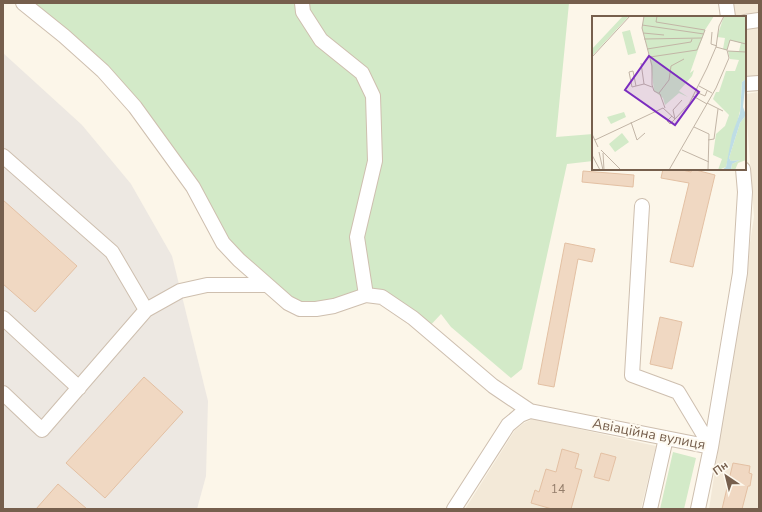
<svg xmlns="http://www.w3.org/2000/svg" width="762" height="512" font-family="'Nunito Sans',sans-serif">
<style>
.residential{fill:#f3e9d8}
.industrial{fill:#ede8e2}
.green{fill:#d3eac8}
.building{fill:#f0d8c2;stroke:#e3c0a3}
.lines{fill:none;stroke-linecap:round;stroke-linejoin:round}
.minor-casing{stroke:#cebfaf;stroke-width:16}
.minor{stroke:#fff;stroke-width:14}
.labels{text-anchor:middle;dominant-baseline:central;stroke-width:4;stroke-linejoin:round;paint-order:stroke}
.number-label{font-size:12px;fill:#947d6a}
.street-label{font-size:14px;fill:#765f4d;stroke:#fefaf0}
.inset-road{fill:none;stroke:#c2b5a6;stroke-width:1}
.view{fill:#7b2cbf;fill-opacity:0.15;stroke:#7b2cbf;stroke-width:2}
.inset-edge{fill:none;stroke:#765f4d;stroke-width:2}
</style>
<rect width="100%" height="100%" fill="#fcf6e9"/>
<path class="residential" d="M726 3H759V83L745 84V17H728Z
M759 92V509H709L754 217 745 94Z
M533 419 656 446 641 509H465L515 430 524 423Z"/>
<path class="industrial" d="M3 53 82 125 131 184 172 256 208 401 206 476 197 509H3Z"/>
<path class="green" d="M23 3H569L556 137 593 134V161L567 164 522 369 511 378 451 327 441 314 427 329 382 297 300 309 239 260 135 107Z
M673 452 696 458 684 509H660Z"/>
<path class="building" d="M663 169H678L691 172 692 169 715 175 693 267 670 262 689 183 661 178Z
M583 171 634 175 633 187 582 182Z
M3 200 77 266 35 312 3 284Z
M565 243 595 249 592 262 578 259 554 387 538 384Z
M660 317 682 322 672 369 650 364Z
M144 377 183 412 105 498 66 463Z
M562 449 579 454 575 468 582 470 571 509H552L531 503 535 490 539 492 546 469 556 472Z
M601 453 616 457 609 481 594 477Z
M733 463 750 466 749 473 752 474 750 486H748L742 509H722Z
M58 484 87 509H36Z"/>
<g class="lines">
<g class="minor-casing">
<path id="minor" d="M23 3 64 36 103 71 135 107 193 187 223 243 239 260 288 303 300 309H316L334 306 366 295 382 297 413 318 493 386 530 411
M302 3 303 12 321 40 362 73 373 96 375 161 357 237 366 295
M726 3 728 17
M745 22 759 20
M745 84 759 83
M3 156 112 252 146 310
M642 206 632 375 678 392 711 447 698 509
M3 318 79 388
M3 393 42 430 146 310 180 291 207 285H267
M454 509 508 425 520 415 530 411 711 447 740 273 745 192 743 169
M650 509 666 438"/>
</g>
<use href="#minor" class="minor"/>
</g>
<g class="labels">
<g class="number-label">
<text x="558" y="489">14</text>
</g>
<g class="street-label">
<text transform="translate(649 434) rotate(11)">Авіаційна вулиця</text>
</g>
</g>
<g transform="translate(592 16)">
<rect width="154" height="154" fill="#fcf6e9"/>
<path d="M31 0H37L0 40V33ZM52 0H122L113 14 98 57 102 54 100 60 87 75 96 81 87 77 73 89 71 82 62 75 58 41 50 12ZM132 0H154V63L150 66 148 95 134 151 126 154 130 143 121 139 124 118 133 110 137 99 121 83 124 76H127L134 55H143L147 44 138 43 136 35H147L149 27 138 24 135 34 131 33 133 22 125 21ZM38 14 44 37 36 39 30 16ZM32 96 34 101 19 108 15 101ZM154 99V144L146 147 143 154H139L140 148 148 144 139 145 137 142 148 107ZM30 117 37 126 23 136 17 128Z" fill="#d3eac8"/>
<path d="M154 63 151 91 154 99 148 107 137 142 139 145 148 144 140 148 139 154H130L134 151 140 119 148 97 150 66Z" fill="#bedde5"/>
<path class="inset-road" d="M52 0 50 12 60 50V69L62 75 68 78 73 92M50 9 112 18M120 16 119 28 125 30M51 17 72 19M52 23 110 22 113 14 64 6 65 0M124 31 135 34 138 24 154 28M55 33 99 26 100 23M136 35 154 36M0 41 38 0M58 41 105 34 110 22M49 47 52 68M44 70 41 55 37 56 40 71 52 68 60 71M107 70 120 77M104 76 113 80 115 75M67 77 77 64 79 50 92 43M101 80 115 88M115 87 131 95M80 100 75 105 78 108 83 103 81 94 90 84M39 106 45 124 53 117M102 111 117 118 116 154M0 118 6 131M3 124 71 92 83 103 97 88 115 52 124 31 127 10 132 0M116 124 122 123 126 93M9 134 29 154M90 134 117 146M7 136 11 154M11 137 12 154M0 139 8 154M77 154 124 72 137 42 135 34"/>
<path class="view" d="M57 40 107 76 83 109 33 74Z"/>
<rect width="154" height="154" class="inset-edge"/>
</g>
<rect width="762" height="512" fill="none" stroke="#765f4d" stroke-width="8"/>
<g transform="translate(726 476) rotate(325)" stroke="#fefaf0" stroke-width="3" paint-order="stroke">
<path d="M0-3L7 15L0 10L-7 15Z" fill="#765f4d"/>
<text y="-6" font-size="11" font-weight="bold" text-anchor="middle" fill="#765f4d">Пн</text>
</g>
</svg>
